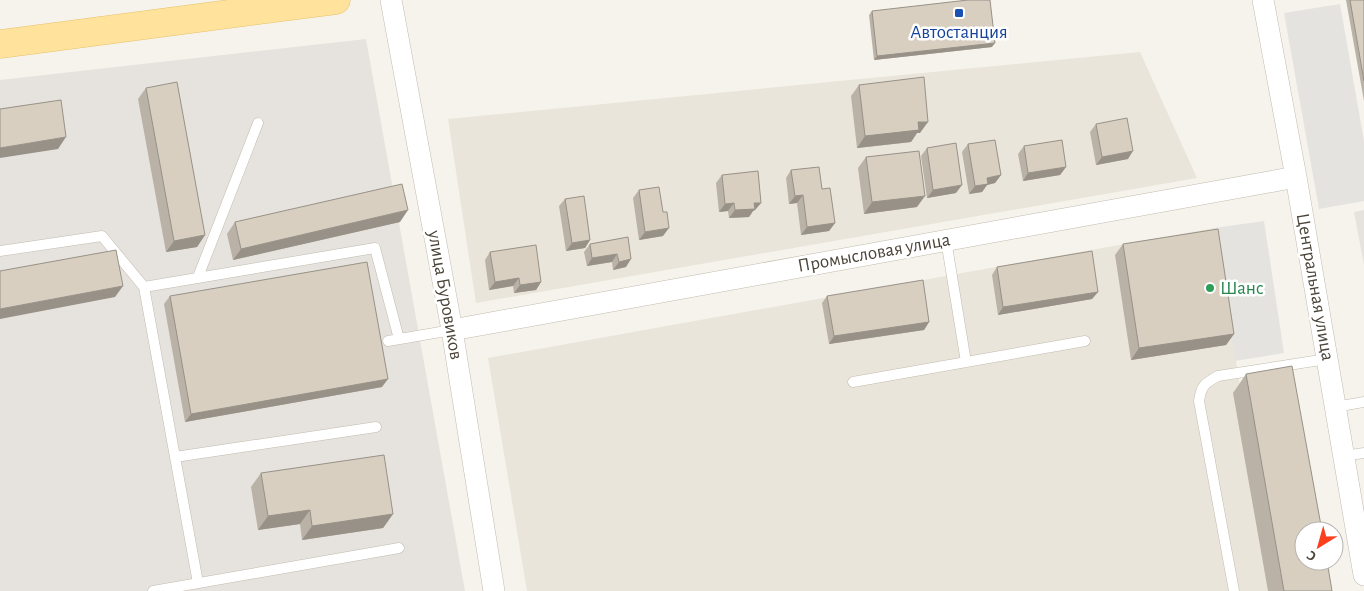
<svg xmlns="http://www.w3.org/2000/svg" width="1364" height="591" font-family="'Alegreya Sans',sans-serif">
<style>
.residential{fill:#eae5da}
.industrial{fill:#e6e2dd}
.parking{fill:#e5e3e0}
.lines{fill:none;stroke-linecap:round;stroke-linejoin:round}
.lane-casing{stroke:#c2bbae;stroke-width:11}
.street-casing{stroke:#c2bbae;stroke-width:22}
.primary-casing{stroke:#e6c16a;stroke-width:29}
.lane{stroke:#fff;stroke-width:10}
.street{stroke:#fff;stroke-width:21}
.primary{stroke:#ffe39c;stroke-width:28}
.wall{fill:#bab2a6}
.shaded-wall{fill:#979187}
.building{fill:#d8cfc1;stroke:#979187}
.transit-dot{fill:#1a4fb4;stroke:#fff;stroke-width:2}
.leisure-dot{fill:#2e9e5b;stroke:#fff;stroke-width:2}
.labels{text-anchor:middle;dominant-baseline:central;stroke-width:5;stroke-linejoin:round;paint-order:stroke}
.transit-label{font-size:19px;fill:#164399;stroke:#fff}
.street-label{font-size:19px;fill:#4b4439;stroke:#fff}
.leisure-label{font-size:19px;fill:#27864d;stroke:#fff;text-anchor:start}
</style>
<rect width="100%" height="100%" fill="#f6f3ec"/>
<path class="residential" d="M1140 52 1197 178 476 303 448 119Z
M1214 228 1240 386 1304 531V561L1326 591H527L488 358Z"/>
<path class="industrial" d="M366 39 465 591H0V80Z
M1364 210V265L1354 212Z"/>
<path class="parking" d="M1340 4 1364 141V201L1319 209 1284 13Z
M1264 221 1284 353 1235 361 1214 228Z"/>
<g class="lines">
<g class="lane-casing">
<path id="lane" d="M946 240 966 362
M0 251 102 236 144 287
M198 277 258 123
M388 341 452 330
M853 382 1085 341
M1335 407 1364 402
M1344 456 1364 453
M175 457 376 427
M198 583 144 287 375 248 399 339
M153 591 399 548
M1234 591 1199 401C1201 386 1205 383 1218 376L1327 359"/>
</g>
<g class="street-casing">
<path id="street" d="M391 0 452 330 494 591
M1263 0 1296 177 1364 575
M452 330 1296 177"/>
</g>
<g class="primary-casing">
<path id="primary" d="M0 44 336 0"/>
</g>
<use href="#lane" class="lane"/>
<use href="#street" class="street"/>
<use href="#primary" class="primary"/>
</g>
<path class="wall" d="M1346 0H1364V101Z
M872 11 992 47 874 60 869 15Z
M859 85 920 133H917L911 142 857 148 851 96Z
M146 88 205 235 197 247 166 252 138 99Z
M1096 124 1128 159 1096 165 1090 132Z
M968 144 1001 175 995 183 987 185 982 192 969 194 962 152Z
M1024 146 1066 167 1060 175 1023 181 1018 154Z
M927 148 956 193 927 198 921 156Z
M866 157 917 207 864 214 858 168Z
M791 170 822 189 835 223 829 231 801 235 797 203 789 204 786 178Z
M722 175 761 203 755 210 753 211 749 217 729 218 728 211 719 212 716 183Z
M639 190 663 236 639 240 633 198Z
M565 199 590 240 585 248 566 251 559 206Z
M235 222H400L233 260 227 234Z
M628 237 626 267 613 270 612 262 587 266 584 252 590 244Z
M1123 244 1234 334 1226 345 1131 360 1115 255Z
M490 252 541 282 536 290 514 293 513 286 489 290 485 260Z
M997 267 1098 292 1092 299 998 315 992 275Z
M170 296 382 387 185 422 164 304Z
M827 296 929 322 924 330 829 344 822 303Z
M1246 374 1332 591H1268L1233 393Z
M261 473 393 514 383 528 302 540 300 524 258 530 251 487Z"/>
<path class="shaded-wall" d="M995 43 992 47 874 60 877 56Z
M918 122H928L920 133H917L911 142 857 148 865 136Z
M66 137 58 149 0 158V148Z
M1133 151 1128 159 1096 165 1102 157Z
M1066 167 1060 175 1023 181 1028 173Z
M1001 175 995 183 987 185 982 192 969 194 975 186 987 178Z
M962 185 956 193 927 198 933 190Z
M803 195 797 203 789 204 795 196Z
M925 196 917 207 864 214 872 202Z
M734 203 728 211 719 212 725 204Z
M754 203H761L755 210 753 211 749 217 729 218 735 210Z
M408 210 400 222 233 260 241 249Z
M835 223 829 231 801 235 807 227Z
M669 228 663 236 639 240 645 232Z
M205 235 197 247 166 252 174 241Z
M590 240 585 248 566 251 572 243Z
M617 254 612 262 587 266 592 258Z
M631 259 626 267 613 270 619 262Z
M519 278 513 286 489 290 495 282Z
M541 282 536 290 514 293 520 285Z
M123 286 115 297 0 319V309Z
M1098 292 1092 299 998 315 1003 307Z
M929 322 924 330 829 344 834 336Z
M1234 334 1226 345 1131 360 1139 348Z
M388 379 382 387 185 422 191 414Z
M310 510 300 524 258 530 268 516Z
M393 514 383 528 302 540 312 526Z"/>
<path class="building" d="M968 0H990L995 43 877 56 872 11Z
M1350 0H1364V81Z
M924 77 928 122H918L919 130 865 136 859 85Z
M177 82 205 235 174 241 146 88Z
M61 100 66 137 0 148V109Z
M1127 118 1133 151 1102 157 1096 124Z
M995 140 1001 175 987 178 988 184 975 186 968 144Z
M1062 140 1066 167 1028 173 1024 146Z
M956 143 962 185 933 190 927 148Z
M919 151 925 196 872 202 866 157Z
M819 167 822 189 830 188 835 223 807 227 803 195 795 196 791 170Z
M758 171 761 203H754L755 209 735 210 734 203 725 204 722 175Z
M402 184 408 210 241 249 235 222Z
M659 187 663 212H667L669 228 645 232 639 190Z
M584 196 590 240 572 243 565 199Z
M1218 229 1234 334 1139 348 1123 244Z
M628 237 631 259 619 262 617 254 592 258 590 244Z
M536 245 541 282 520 285 519 278 495 282 490 252Z
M116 250 123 286 0 309V271Z
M1092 251 1098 292 1003 307 997 267Z
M367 262 388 379 191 414 170 296Z
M923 280 929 322 834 336 827 296Z
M1292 366 1322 531H1304V561H1327L1332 591H1284L1246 374Z
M384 455 393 514 312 526 310 510 268 516 261 473Z"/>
<rect class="transit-dot" x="954" y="8" width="10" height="10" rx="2.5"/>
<circle class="leisure-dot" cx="1210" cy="288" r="5"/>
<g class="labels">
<g class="transit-label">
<text x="959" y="32">Автостанция</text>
</g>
<g class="street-label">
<text transform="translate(874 253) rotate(-10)">Промысловая улица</text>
<text transform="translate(1315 287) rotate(80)">Центральная улица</text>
<text transform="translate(445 295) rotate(80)">улица Буровиков</text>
</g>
<g class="leisure-label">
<text x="1220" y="288">Шанс</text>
</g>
</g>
<g transform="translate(1319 546) rotate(217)"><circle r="24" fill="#ffffff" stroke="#b7b4b0"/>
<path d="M0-4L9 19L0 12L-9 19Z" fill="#fc3f1d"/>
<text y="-8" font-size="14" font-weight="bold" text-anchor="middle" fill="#4b4439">С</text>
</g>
</svg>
